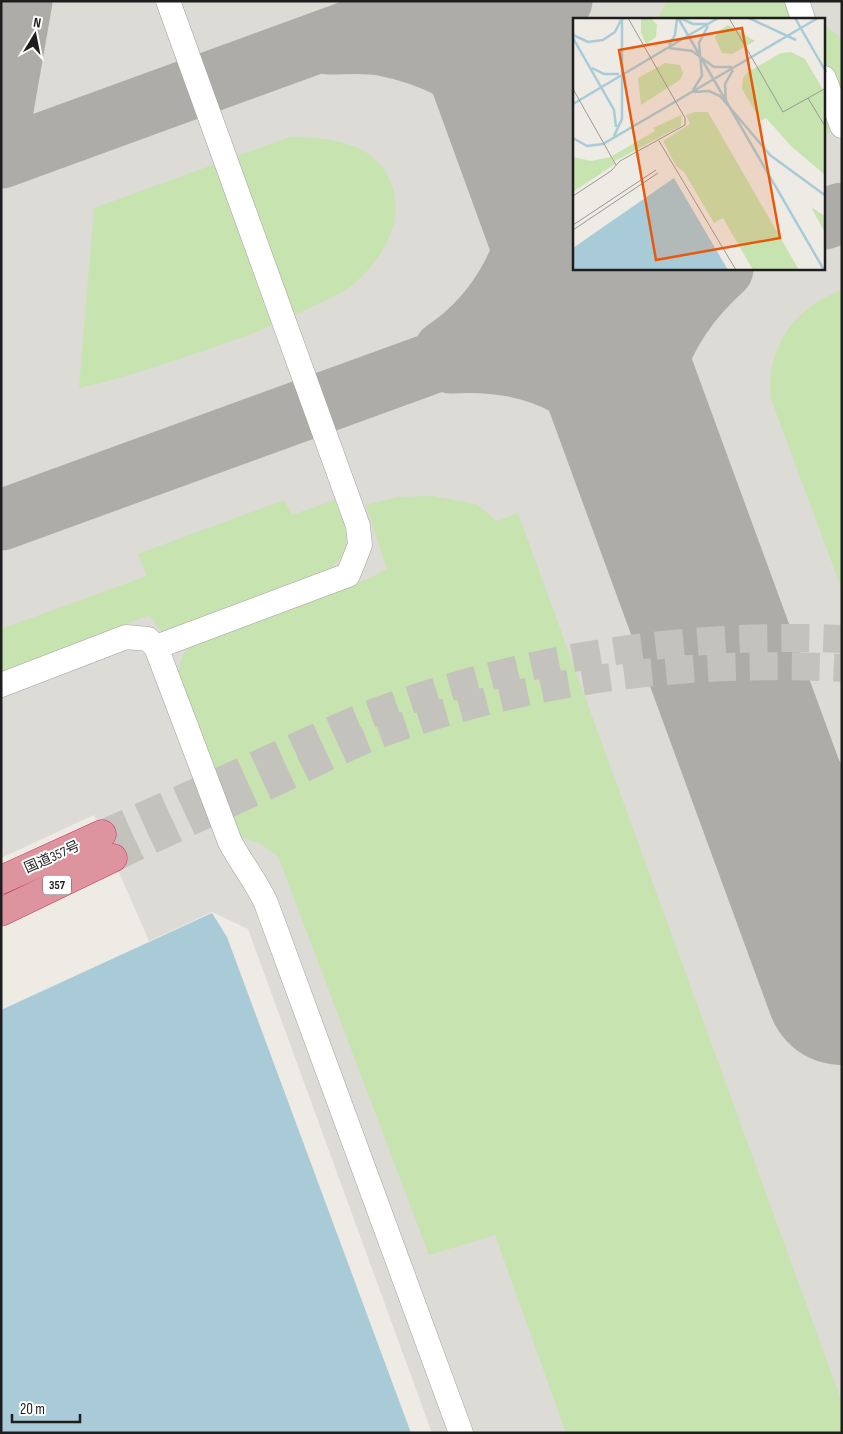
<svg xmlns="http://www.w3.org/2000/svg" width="843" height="1434" font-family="'Sofia Sans Condensed','Noto Sans JP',sans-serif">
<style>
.airport{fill:#dcdbd6;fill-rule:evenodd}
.grass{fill:#c7e3b0}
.water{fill:#a9cbd7}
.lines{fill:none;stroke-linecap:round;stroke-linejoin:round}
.taxiway{stroke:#adaca8;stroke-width:61}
.runway{stroke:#adaca8;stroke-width:152}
.highway-tunnel{stroke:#c4c2bd;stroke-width:28;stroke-dasharray:28 14;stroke-linecap:butt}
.minor-casing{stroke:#9f9f9f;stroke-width:25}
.highway-casing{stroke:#c73663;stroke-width:29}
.minor{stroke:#fff;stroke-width:24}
.highway{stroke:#dd949f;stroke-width:28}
.labels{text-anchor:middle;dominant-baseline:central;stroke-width:4;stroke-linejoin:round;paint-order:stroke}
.shield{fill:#fff;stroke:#626262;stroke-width:1}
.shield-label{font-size:12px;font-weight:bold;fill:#1e1e1e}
.street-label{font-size:14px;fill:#1e1e1e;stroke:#fff}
.inset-river{fill:none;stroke:#a9cbd7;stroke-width:2.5}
.inset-road{fill:none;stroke:#9b9995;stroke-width:1}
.view{fill:#e8590c;fill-opacity:0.15;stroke:#e8590c;stroke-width:2.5}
.inset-edge{fill:none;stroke:#1e1e1e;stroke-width:2.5}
</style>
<rect width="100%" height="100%" fill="#eeebe5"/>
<path class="airport" d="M1 1H842V1433H432L248 929 212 912 149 941 94 815 1 858ZM574 19H824V269H574Z"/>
<path class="grass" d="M667 1H798L818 19H657Z
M824 24 842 39V128L824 134Z
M290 137C325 137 372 141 389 178 408 218 383 260 351 286 338 296 322 302 307 309 269 329 229 342 188 356 152 368 116 380 79 388L94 208Z
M842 290V590L771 399C765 349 794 307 842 290Z
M432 496 476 504 497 521 518 513 842 1402V1433H566L495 1235 429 1255 278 856 259 843 239 836 179 680C178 663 181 656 192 644L370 578 387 569 366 505 397 497Z
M284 500 292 515 335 500C349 537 355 548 323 576L162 632 149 615 1 674V629L147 576 138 554Z"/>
<path class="water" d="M212 913 227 937 411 1433H1V1010Z"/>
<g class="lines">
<path class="taxiway" d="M329 44C348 44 368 42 386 46 427 54 475 76 505 106 521 121 528 142 541 159
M1 121 22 1
M1 158 432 1
M824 219 842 213
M723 269C656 329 628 408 661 494L779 724 842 821
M444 351C502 312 535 247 537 177 538 161 533 144 532 128 529 84 539 40 562 1
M450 363C543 357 600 393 651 468
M1 520 691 269"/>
<path class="runway" d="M480 1 574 259
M578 269 842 989"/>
<path class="highway-tunnel" d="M102 834C161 808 221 781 280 754 311 740 343 724 376 712 521 658 686 632 842 639
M113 858C168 832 224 806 280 780 315 763 351 744 388 731 536 679 686 660 842 668"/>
<g class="minor-casing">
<path id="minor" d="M797 1 803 19
M824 78 842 126
M156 647 348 575 360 545 358 526 168 1
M1 685 126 637 148 639 156 647 230 842C241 863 256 881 266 903L461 1433"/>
</g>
<g class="highway-casing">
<path id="highway" d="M1 880 102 834
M1 912 113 858"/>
</g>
<use href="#minor" class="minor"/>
<use href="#highway" class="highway"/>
</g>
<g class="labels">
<rect class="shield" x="43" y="875.5" width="28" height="19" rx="4"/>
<g class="shield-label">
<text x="57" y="885">357</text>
</g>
<g class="street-label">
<text transform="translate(52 857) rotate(-24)">国道357号</text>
</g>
</g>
<g transform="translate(573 18)">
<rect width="252" height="252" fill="#eeebe5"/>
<path d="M68 0H78L84 7 83 19 73 26 68 15ZM155 7 182 23 159 36 149 35 142 20 144 14ZM218 34 232 41 252 75V157L218 128 193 100 188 103 169 71 170 60 175 54 208 35ZM92 45 107 47 110 55 107 62 68 87 65 60ZM122 94H135L226 252H180L150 200 141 205 111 154 103 148 90 123 117 106 113 97ZM108 97V108L42 143 39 138 82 113 80 110ZM0 139 18 143 38 139 42 146 0 174ZM238 189 252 198V215Z" fill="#c7e3b0"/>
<path d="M101 160 155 252H0V230Z" fill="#a9cbd7"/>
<path class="inset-river" d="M105 0 251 252M107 0 120 6H134M176 0 223 22M222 0 253 54M0 17 15 24 30 22 42 14 48 2M0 20 41 92 43 109M96 27 102 17 104 0M96 30 119 33 141 49H159M19 50 31 56H46M120 72 129 58 126 25 135 8M121 74 136 73 147 78 197 137 253 178M153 84 152 66 160 52M0 86 145 0M41 118 49 101V0M0 120 14 128 30 126 245 0"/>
<path class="inset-road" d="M156 0 210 94 253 70M0 71 43 147M235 80 253 110M86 123 163 252M0 178 38 153 47 143 112 107V100L55 0M0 207 83 152M0 212 85 155"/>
<path class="view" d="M169 10 207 220 83 242 46 32Z"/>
<rect width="252" height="252" class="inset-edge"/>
</g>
<rect width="843" height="1434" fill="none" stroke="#1e1e1e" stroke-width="5"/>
<g transform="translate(35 35) rotate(10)" stroke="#ffffff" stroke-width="4" paint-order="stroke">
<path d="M0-4L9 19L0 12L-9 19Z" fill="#1e1e1e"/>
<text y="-8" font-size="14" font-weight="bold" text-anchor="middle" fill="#1e1e1e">N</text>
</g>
<path d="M12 1414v8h68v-8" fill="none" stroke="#1e1e1e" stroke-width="2.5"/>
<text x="20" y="1414" font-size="15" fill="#1e1e1e" stroke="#ffffff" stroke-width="4" paint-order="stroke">20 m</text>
</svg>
